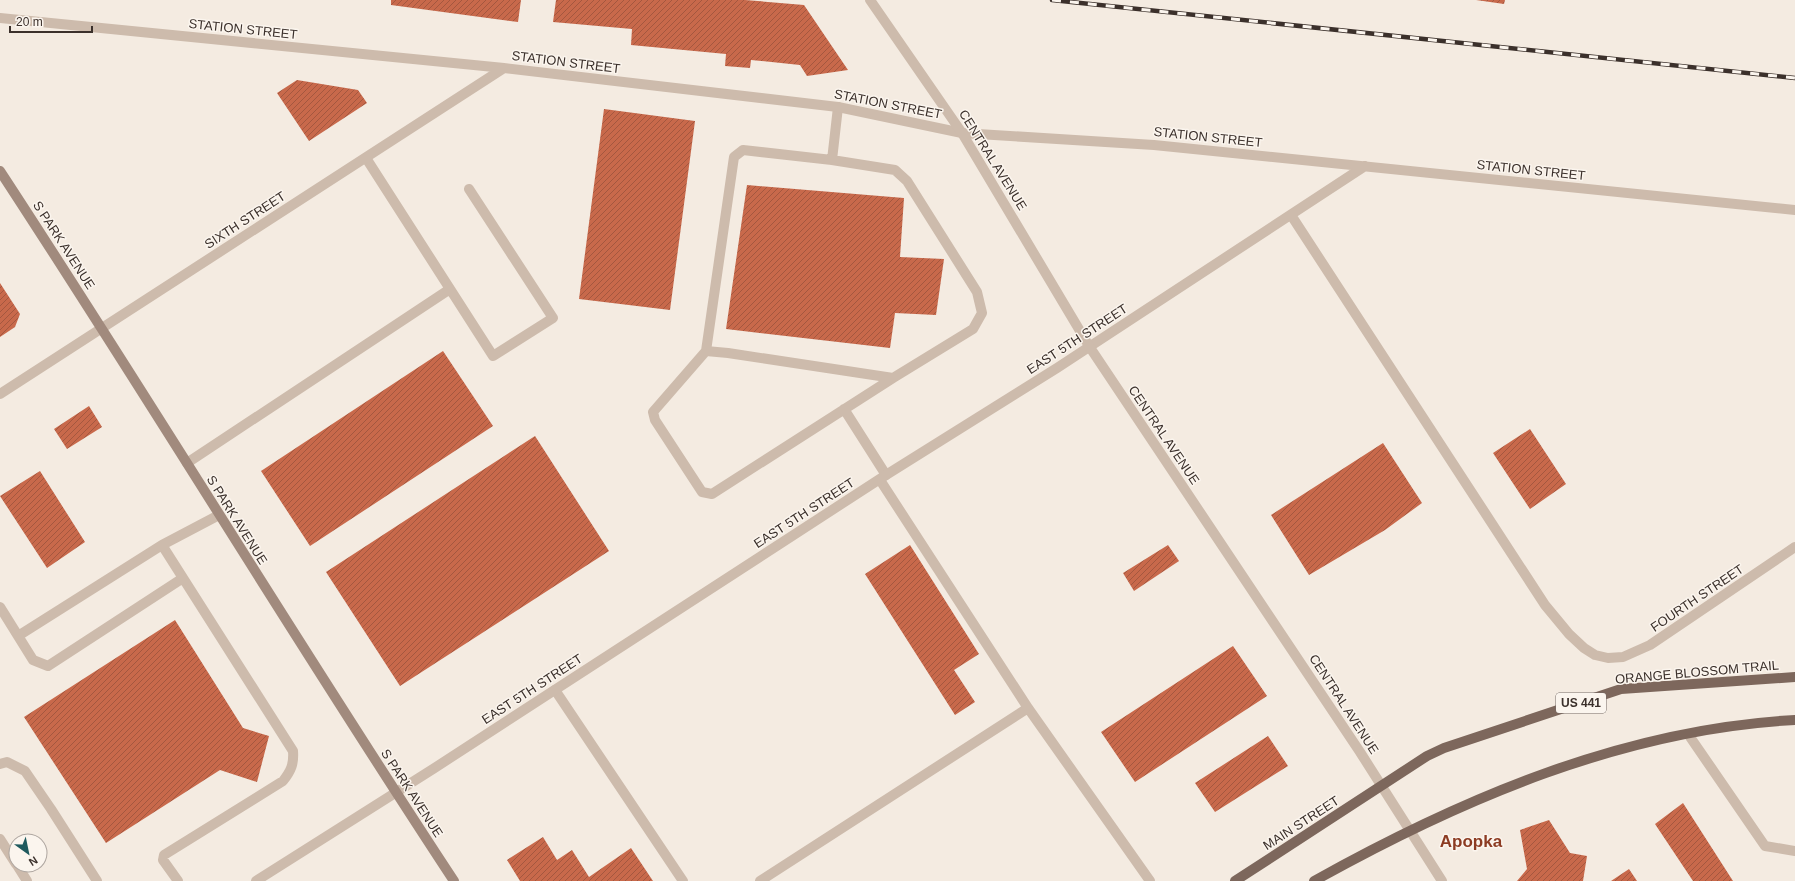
<svg xmlns="http://www.w3.org/2000/svg" width="1795" height="881" font-family="Arial,sans-serif">
<style>
.building{fill:url(#building-hatch)}
.lines{fill:none;stroke-linecap:round;stroke-linejoin:round}
.service{stroke:#cdbbac;stroke-width:10}
.minor{stroke:#cdbbac;stroke-width:10}
.tertiary{stroke:#cdbbac;stroke-width:10}
.secondary{stroke:#a18a7d;stroke-width:10}
.primary{stroke:#7d675c;stroke-width:10}
.rail-casing{stroke:#3b302b;stroke-width:4.5}
.rail{stroke:#fbf5ee;stroke-width:3;stroke-dasharray:9;stroke-linecap:butt}
.labels{text-anchor:middle;dominant-baseline:central;stroke-width:3;stroke-linejoin:round;paint-order:stroke}
.shield{fill:#fbf5ee;stroke:#756b66;stroke-width:1}
.shield-label{font-size:12px;font-weight:bold;fill:#3b302b}
.street-label{font-size:13px;fill:#3b302b;stroke:#fbf5ee}
.district-label{font-size:17px;font-weight:bold;fill:#8c3b22;stroke:#fbf5ee}
</style>
<defs>
<pattern id="building-hatch" width="6" height="6" patternUnits="userSpaceOnUse"><rect width="6" height="6" fill="#c8694b"/><path d="M-1 1l2-2M0 6l6-6M5 7l2-2" fill="none" stroke="#a4573f"/></pattern>
</defs>
<rect width="100%" height="100%" fill="#f4ebe1"/>
<path class="building" d="M391 0H521L518 22 391 5Z
M556 0H745L804 5 848 70 807 76 800 65 751 60 750 68 725 66 726 54 631 45 632 29 553 22Z
M1476 0H1505L1504 4Z
M297 80 358 90 367 103 309 141 277 93Z
M604 109 695 121 670 310 579 299Z
M747 185 904 198 900 257 944 259 936 315 895 313 890 348 726 329Z
M0 283 20 314 15 327 0 337Z
M443 351 493 426 310 546 261 471Z
M89 406 102 427 67 449 54 429Z
M1530 429 1566 484 1530 509 1493 453Z
M535 436 609 551 400 686 326 572Z
M1383 443 1422 503 1385 530 1309 575 1271 515Z
M40 471 85 542 47 568 0 496Z
M910 545 979 654 954 670 975 702 955 715 865 574Z
M1168 545 1179 561 1134 591 1123 573Z
M175 620 243 728 269 736 257 782 220 770 106 843 24 717Z
M1233 646 1267 696 1135 782 1101 732Z
M1268 736 1288 766 1215 812 1195 783Z
M1683 803 1733 881H1693L1655 824Z
M1549 820 1570 853 1587 856 1583 881H1517L1527 869 1520 830Z
M543 837 557 860 572 850 589 877 631 848 653 881H520L507 860Z
M1629 869 1637 881H1611Z"/>
<g class="lines">
<path class="service" d="M743 150 832 160 895 170 907 181 977 292 982 313 973 329 893 378 728 353 706 351 734 157Z
M366 158 493 356 553 318 469 189
M832 160 838 107
M706 351 653 412 655 420 702 492 712 494 893 378
M844 409 886 475
M187 463 450 289
M880 480 1028 708 1150 881
M0 607 33 660 48 666 183 578
M18 636 162 545
M555 690 683 881
M1688 734 1765 846 1795 851
M0 764 7 762 25 771 51 809 97 881
M0 839 16 864
M17 865 27 881
M178 881 163 860 164 855 283 781C291 771 294 764 293 751L162 545 219 515
M760 881 1028 708"/>
<path class="minor" d="M0 18 504 68 838 107 962 133 1154 145 1795 210
M1291 215 1545 605 1569 634 1584 648 1595 655 1608 658 1623 657 1650 645 1795 547
M0 394 504 68
M256 881 433 769 886 475 1057 368 1365 166"/>
<path class="tertiary" d="M870 0 962 133 1089 346 1360 752 1442 881"/>
<path class="secondary" d="M0 171C154 406 299 646 454 881"/>
<path class="primary" d="M1235 881 1427 756 1444 748 1621 689 1795 677
M1314 881C1461 799 1624 729 1795 720"/>
<g class="rail-casing">
<path id="rail" d="M1052 0 1795 78"/>
</g>
<use href="#rail" class="rail"/>
</g>
<g class="labels">
<rect class="shield" x="1556" y="693" width="50" height="20" rx="3"/>
<g class="shield-label">
<text x="1581" y="703">US 441</text>
</g>
<g class="street-label">
<text transform="translate(243 29) rotate(6)">STATION STREET</text>
<text transform="translate(566 62) rotate(7)">STATION STREET</text>
<text transform="translate(888 104) rotate(11)">STATION STREET</text>
<text transform="translate(1208 137) rotate(6)">STATION STREET</text>
<text transform="translate(993 160) rotate(58)">CENTRAL AVENUE</text>
<text transform="translate(1531 170) rotate(6)">STATION STREET</text>
<text transform="translate(245 220) rotate(-33)">SIXTH STREET</text>
<text transform="translate(64 245) rotate(57)">S PARK AVENUE</text>
<text transform="translate(1077 339) rotate(-33)">EAST 5TH STREET</text>
<text transform="translate(1164 435) rotate(56)">CENTRAL AVENUE</text>
<text transform="translate(804 513) rotate(-33)">EAST 5TH STREET</text>
<text transform="translate(237 520) rotate(58)">S PARK AVENUE</text>
<text transform="translate(1697 598) rotate(-34)">FOURTH STREET</text>
<text transform="translate(1697 672) rotate(-5)">ORANGE BLOSSOM TRAIL</text>
<text transform="translate(532 689) rotate(-33)">EAST 5TH STREET</text>
<text transform="translate(1344 704) rotate(57)">CENTRAL AVENUE</text>
<text transform="translate(412 793) rotate(57)">S PARK AVENUE</text>
<text transform="translate(1301 823) rotate(-33)">MAIN STREET</text>
</g>
<g class="district-label">
<text x="1471" y="841">Apopka</text>
</g>
</g>
<g transform="translate(28 853) rotate(147)"><circle r="19" fill="#fbf5ee" stroke="#aea6a0"/>
<path d="M0-3L7 15L0 10L-7 15Z" fill="#1f5a5e"/>
<text y="-6" font-size="11" font-weight="bold" text-anchor="middle" fill="#3b302b">N</text>
</g>
<path d="M10 26v6h82v-6" fill="none" stroke="#3b302b" stroke-width="2"/>
<text x="16" y="26" font-size="12" fill="#3b302b" stroke="#fbf5ee" stroke-width="3" paint-order="stroke">20 m</text>
</svg>
